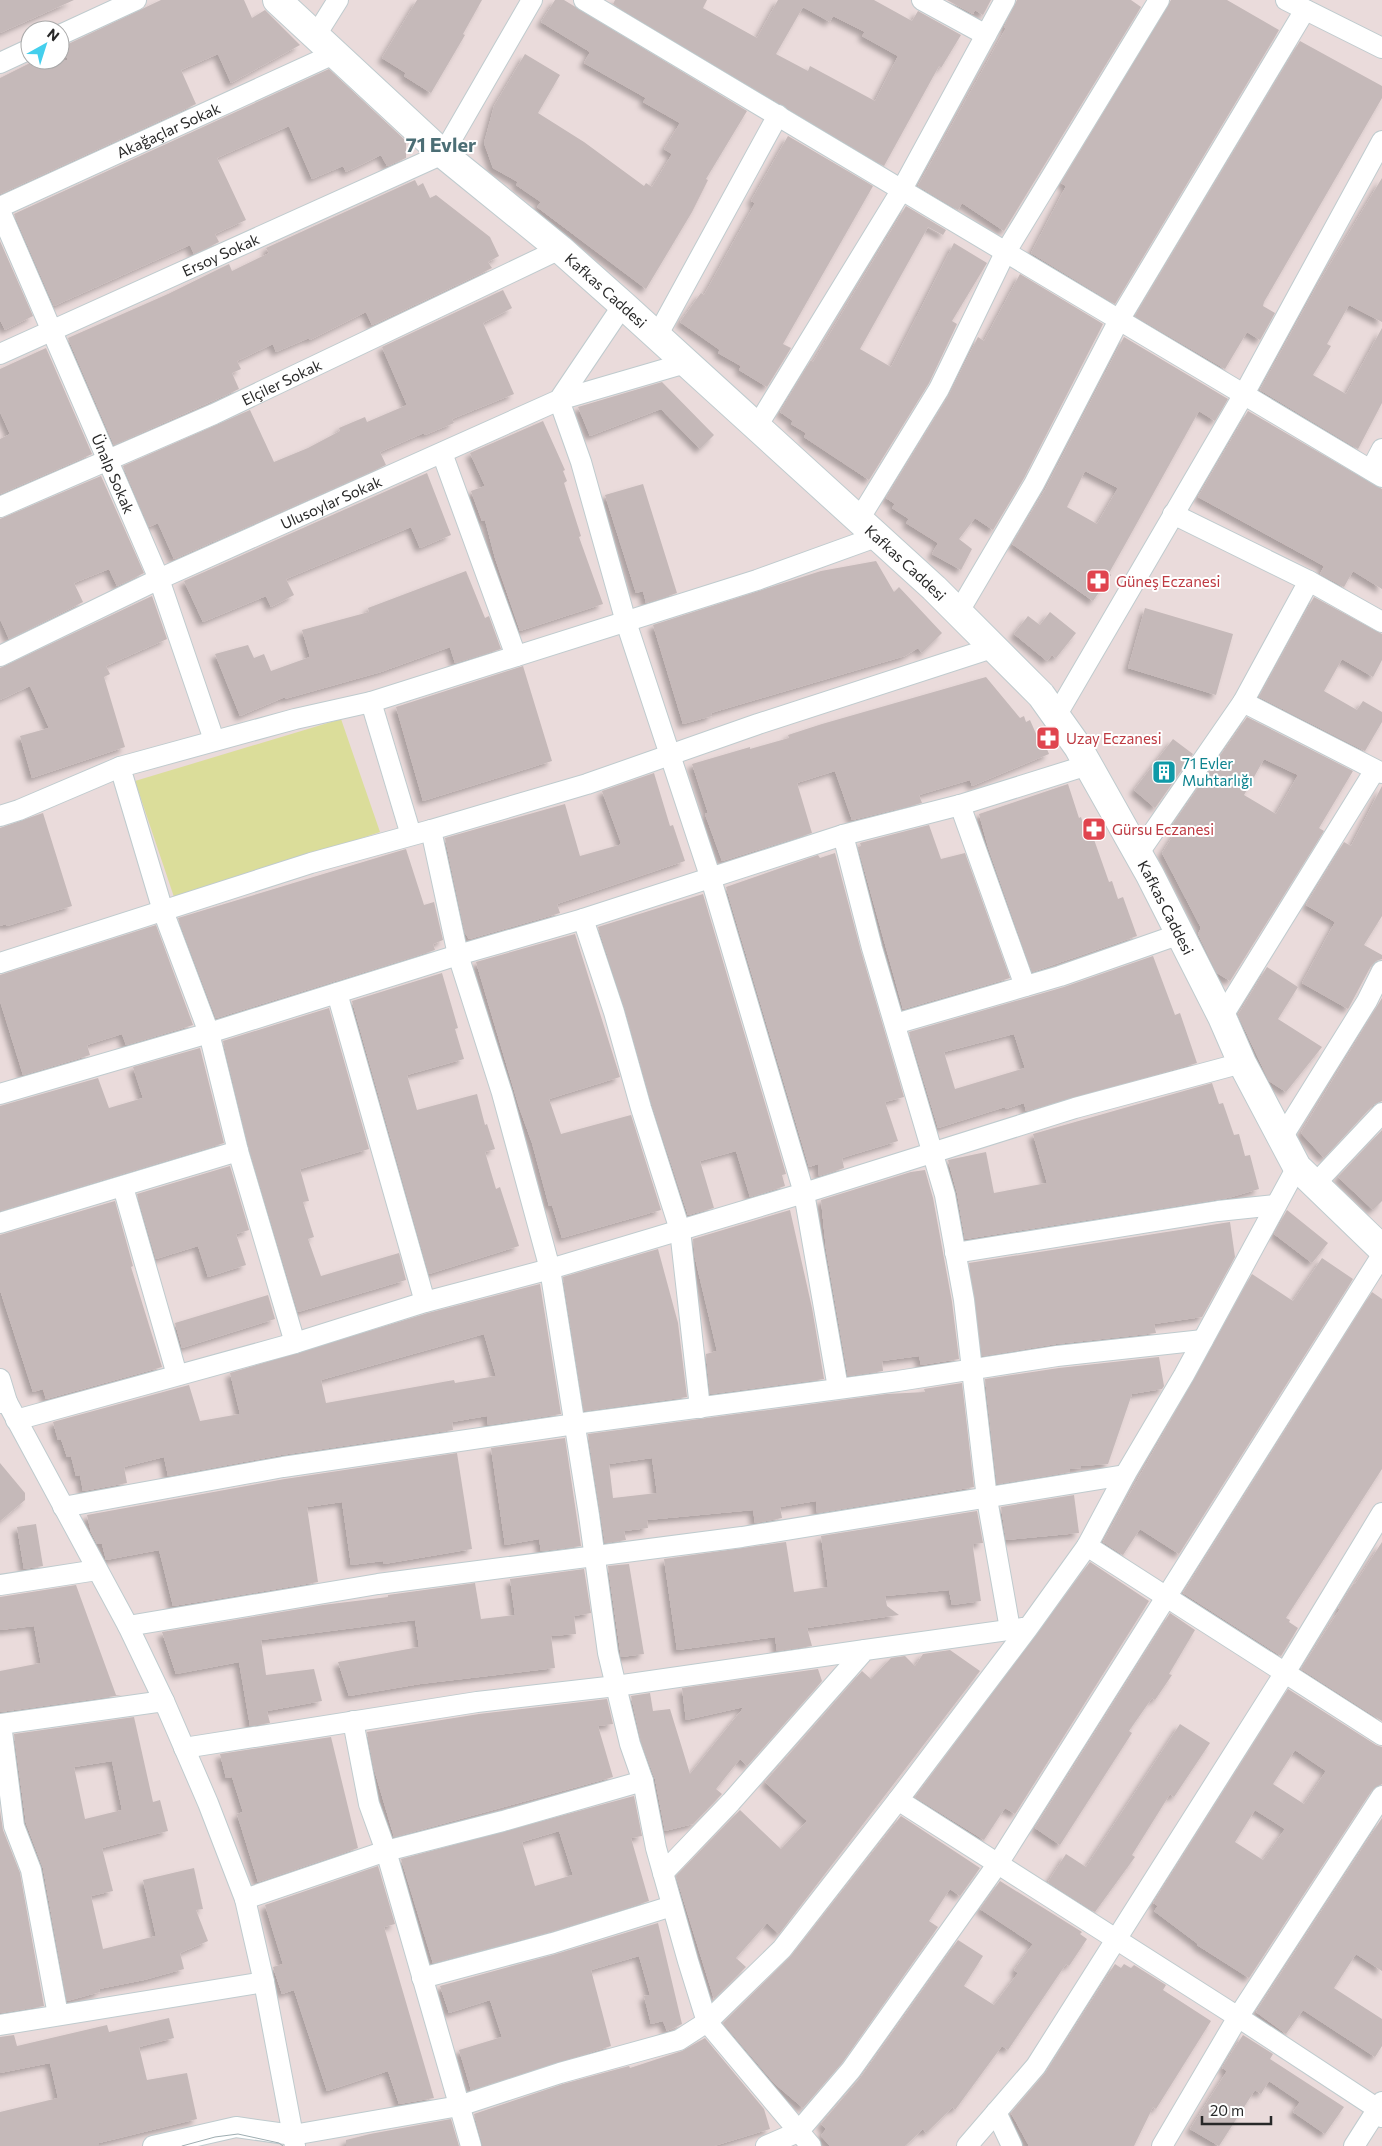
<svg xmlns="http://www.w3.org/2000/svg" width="1382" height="2146" font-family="Commissioner,sans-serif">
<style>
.green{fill:#dbdd9a}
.building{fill:#c5b9b9;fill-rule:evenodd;filter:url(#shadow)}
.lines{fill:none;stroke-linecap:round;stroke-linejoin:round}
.street-casing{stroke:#bfcbce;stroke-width:22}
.secondary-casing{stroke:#bfcbce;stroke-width:30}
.street{stroke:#fff;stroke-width:20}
.secondary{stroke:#fff;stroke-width:28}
.tram{stroke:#9eadb1;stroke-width:1}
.labels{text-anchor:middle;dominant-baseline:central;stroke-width:4;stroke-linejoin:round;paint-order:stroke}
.street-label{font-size:15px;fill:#282828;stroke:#fff}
.health-label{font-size:15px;fill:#be3a42;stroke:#fff;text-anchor:start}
.culture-label{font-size:15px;fill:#0d838f;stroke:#fff;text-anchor:start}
.district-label{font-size:20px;font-weight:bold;fill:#4c6e75;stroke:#fff}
</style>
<defs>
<filter id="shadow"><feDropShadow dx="-4.5" dy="4.5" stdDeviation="2.5" flood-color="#0004"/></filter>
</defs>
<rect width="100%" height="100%" fill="#eadbdb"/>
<path class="green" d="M341 719 380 832 175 900 135 781Z"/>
<path class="building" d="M0 0H74L0 33Z
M161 0H244L252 18 265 10 300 45 231 83 218 54 181 70 196 104 0 194V78L36 60H68L62 47Z
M417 0H482L463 34 465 35 431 93 404 76 406 73 382 58Z
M555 0H564L747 111 706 179 708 180 692 212 646 289 537 207 541 202 516 185 518 182 493 168 484 143 494 106 525 54 560 75 538 113 584 142 644 186 646 183 652 187 672 154 664 149 680 123 643 102 646 98 584 63 590 52 541 22Z
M615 0H707L703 8 757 38 778 0H874L912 21 918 11 961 35 941 68 939 66 884 166 613 4ZM803 7 830 22 833 16 865 32 862 36 898 56 875 101 810 66 808 71 776 54Z
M947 0H991L983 15 975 10 973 14Z
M1017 0H1131L1141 7 1004 231 962 203 958 210 918 186 1006 28 1004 27Z
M1171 0H1227L1279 30 1115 304 1031 253 1066 186 1061 183Z
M1300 41 1382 86V98L1264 302 1263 306 1275 313 1260 340 1247 332 1225 369 1135 316Z
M329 69 406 141V158L387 166 381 155 346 172 343 166 312 179 289 126 217 158 246 220 215 234 219 242 194 254 190 245 54 306 14 214Z
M788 136 873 186 783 344 791 348 767 387 739 370 741 366 718 353 720 350 680 322 701 293 704 295 755 203 751 201Z
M1382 178V322L1349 305 1327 344 1331 346 1313 375 1346 394 1382 328V403L1358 449 1260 390 1317 286Z
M415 180 418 186 423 183 430 198 436 195 490 237 499 256 488 262 492 268 372 325 366 312 310 340 309 338 276 352 273 344 237 361 241 369 232 373 239 389 114 445 68 338 168 294 229 264 232 271 269 253 266 248Z
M906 206 946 230 943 235 928 227 860 349 891 367 954 243 987 263 952 321 957 324 929 383 869 480 804 437 806 433 791 424 793 421 780 412 811 360 813 362Z
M0 241 33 316 5 330 0 320Z
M1020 274 1103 324 1024 478 993 530 975 518 959 539 972 549 961 570 932 554 938 543 906 523 909 519 892 508 895 504 886 498 949 395 978 337 984 341Z
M503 290 512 308 483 323 514 394 452 419 454 423 425 435 424 433 380 452 386 465 174 559 158 523 149 527 123 466 250 410 274 462 308 448 340 431 339 428 365 417 367 422 407 405 382 347Z
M1124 337 1228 399 1215 421 1199 411 1127 541 1109 573 1111 575 1093 601 1012 544 1045 490ZM1085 471 1118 488 1097 524 1067 507Z
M46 348 92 454 0 494V439L10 434 0 412V369Z
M662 382 714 435 700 449 661 409 590 436 578 407Z
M1248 411 1382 489V589L1353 571 1344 587 1320 574 1324 566 1198 497Z
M543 421 565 470 563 471 567 481 564 483 581 536 579 537 603 604 520 631 495 558 485 520 482 521 471 491 485 486 470 453Z
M427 473 451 535 420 548 411 527 286 579 294 595 271 607 266 596 203 622 184 581Z
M101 476 144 573 117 586 109 569 74 583 83 602 9 639 0 619V519Z
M643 484 677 593 646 603 643 591 636 593 605 495Z
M876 561 894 592 899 587 942 633 922 653 918 648 905 656 711 713 712 716 683 724 653 625 821 571Z
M466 571 485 618 489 616 501 649 455 663 450 647 381 672 285 699V697L240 716 215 654 248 645 254 658 264 654 271 671 310 657 302 630 369 612 368 608Z
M152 596 167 639 106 666 110 674 104 677 125 747 32 778 20 736 49 728 30 686 0 700V668Z
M1314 597 1382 634V660L1373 677 1342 659 1324 691 1357 710 1363 701 1382 712V722L1365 751 1259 697Z
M1145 608 1233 634 1216 695 1128 668Z
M1050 612 1076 633 1056 658 1052 655 1047 661 1014 634 1028 616 1040 625Z
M523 666 552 761 423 801 396 707Z
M986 677 1020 718 1024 716 1026 722 1030 720 1037 736 1041 735 1049 754 972 786 970 780 919 795 922 803 852 820 835 771 797 783 812 833 722 861 705 814 708 813 692 764 750 747V749L789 738 788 735 822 724Z
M1247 717 1353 771 1319 828 1324 831 1230 981 1217 973 1198 934 1201 928 1162 853 1178 828 1173 824ZM1264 759 1298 775 1276 814 1244 795Z
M1173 739 1193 754 1155 808 1134 790Z
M654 773 670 826 673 825 685 861 557 904 560 913 469 939 465 933 445 838 565 804 580 856 619 845 621 843 602 791Z
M1068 784 1079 818 1081 817 1086 833 1091 831 1109 882 1112 881 1118 899 1123 897 1137 936 1032 972 988 847 979 814Z
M1382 786V916L1364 945 1382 955V959L1376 961 1371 966 1348 1009 1302 983 1335 922 1306 905 1344 842 1351 846Z
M43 813 72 906 7 926 6 924 0 926V828Z
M929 825 941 859 965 853 1010 978 903 1009 858 847 861 846 860 843Z
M406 849 424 905 434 902 443 940 433 944 435 950 216 1018 178 918Z
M835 853 861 951 904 1097 885 1102 898 1141 842 1158 844 1168 819 1176 818 1164 809 1167 726 887 818 855 820 858Z
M703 894 786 1174 782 1175 785 1186 750 1197 736 1151 700 1161 714 1208 688 1215 652 1105 625 1009 598 927Z
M156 925 193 1025 126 1045 122 1034 87 1045 90 1055 23 1075 0 1001V975Z
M575 934 620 1077 549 1099 561 1134 631 1115 661 1210 562 1238 552 1205 549 1206 532 1143 519 1107 476 962Z
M1153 956 1175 1015 1180 1013 1197 1063 1026 1111 1024 1103 1006 1109 1005 1107 938 1128 909 1032 1064 987ZM1014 1034 1025 1068 955 1089 944 1052Z
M1267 967 1298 987 1278 1019 1322 1047 1286 1092 1269 1081 1238 1015Z
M442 973 458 1028 455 1029 464 1059 407 1075 417 1110 477 1094 485 1125 487 1124 495 1149 485 1152 496 1189 500 1187 519 1246 429 1274 352 1001Z
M1382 998V1101L1373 1105 1324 1158 1301 1133Z
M329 1008 369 1149 300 1169 309 1201 303 1202 314 1237 308 1239 321 1276 399 1253 406 1280 298 1312 249 1148 223 1041Z
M200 1048 224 1143 0 1211V1106L98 1078 109 1108 143 1098 133 1067Z
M1212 1083 1219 1104 1223 1103 1234 1135 1239 1134 1245 1156 1250 1155 1259 1189 1228 1198 1226 1196 1227 1198 965 1239 957 1193 948 1160 986 1152 994 1193 1047 1183 1033 1134Z
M1382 1130V1201L1373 1210 1338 1177Z
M230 1166 249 1230 236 1234 246 1265 208 1277 198 1246 156 1259 137 1194Z
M925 1170 933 1198 952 1302 959 1359 921 1365 919 1356 882 1361 883 1371 848 1376 826 1249 821 1200 911 1172Z
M115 1201 133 1266 131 1267 162 1367 46 1399 43 1389 33 1392 0 1290V1235Z
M790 1210 812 1308 824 1379 710 1394 706 1354 717 1351 695 1258 693 1239Z
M1287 1210 1328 1243 1312 1263 1274 1234Z
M1230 1222 1235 1257 1202 1317 1154 1324 1156 1333 1056 1344 982 1356 969 1263Z
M658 1249 678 1323 687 1397 584 1411 563 1277Z
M1322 1258 1353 1279 1179 1554 1140 1529 1123 1555 1103 1542 1252 1274 1293 1301Z
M540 1284 561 1414 488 1425 487 1416 452 1422 453 1430 281 1455 168 1476 164 1457 124 1467 127 1483 83 1491 80 1475 76 1476 71 1456 67 1457 61 1439 58 1440 53 1422 189 1385 200 1421 240 1414 230 1373 428 1313ZM484 1334 496 1376 455 1383 454 1380 326 1403 321 1380Z
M1372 1292 1382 1299V1469L1286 1618 1290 1620 1289 1622 1298 1628 1281 1656 1183 1593Z
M268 1295 275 1319 182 1348 175 1323Z
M1159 1357 1164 1386 1162 1389 1132 1394 1108 1464 1081 1466V1468L1070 1469V1472L997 1484 985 1379 1059 1368Z
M962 1383 974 1487 817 1513 816 1501 780 1507 782 1518 755 1523 753 1510 647 1520 648 1528 624 1531 626 1540 605 1543 588 1434 887 1394 925 1392 924 1389ZM652 1458 657 1493 613 1498 609 1464Z
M565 1438 581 1546 541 1551 539 1539 505 1545 491 1448Z
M457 1453 472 1549 384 1564 383 1561 351 1565 342 1502 307 1507 318 1582 173 1606 159 1550 106 1560 102 1544H97L91 1532 87 1515 285 1479Z
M0 1463 25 1493V1500L0 1521Z
M1074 1495 1079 1533 1006 1540 1001 1507Z
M977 1511 983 1543 974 1544 973 1548 981 1601 952 1605 949 1590 885 1596 887 1606 899 1615 807 1628 812 1646 777 1651 775 1637 677 1650 664 1559 786 1542 794 1592 828 1587 821 1536Z
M36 1524 43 1566 24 1569 17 1527Z
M1382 1542V1721L1301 1669 1340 1609 1338 1608 1354 1583 1355 1584Z
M1090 1562 1149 1601 1015 1814 1005 1808 984 1840 915 1797Z
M629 1564 644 1654 621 1657 608 1566Z
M584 1569 591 1613 574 1616 576 1634 551 1636 555 1668 420 1684 349 1696 338 1662 419 1647 415 1620 261 1640 266 1675 314 1669 322 1701 267 1711 270 1723 250 1726 239 1662 176 1674 162 1632 323 1605 388 1597V1595L475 1583 481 1619 515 1615 510 1579Z
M76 1585 116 1695H122L0 1712V1671L41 1663 34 1626 0 1630V1597Z
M1170 1613 1195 1630 1169 1674 1172 1675 1155 1700 1152 1698 1129 1731 1132 1733 1060 1845 1035 1828Z
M950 1650 980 1671 779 1934 767 1923 736 1958 746 1967 714 1999 676 1876 740 1810 781 1849 807 1821 765 1782 862 1671 871 1679 891 1658 905 1656 915 1666 923 1654Z
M818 1669 822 1681 747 1766 740 1759 716 1789 722 1794 693 1824 665 1831 655 1779 641 1741 631 1696 650 1693 653 1711 670 1709 690 1774 744 1707 686 1720 682 1688Z
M1288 1689 1376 1745 1382 1747V1784L1372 1790 1249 1978 1197 1945 1198 1944 1154 1911 1158 1906 1153 1903ZM1295 1750 1326 1771 1304 1804 1273 1784ZM1255 1810 1285 1829 1263 1860 1235 1842Z
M607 1699 613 1724 598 1726 613 1777 394 1837 374 1769 367 1732 479 1714Z
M134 1717 153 1802 160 1800 168 1831 102 1848 113 1891 91 1896 103 1949 156 1936 143 1880 194 1868 203 1909 196 1910 208 1941 180 1953 184 1969 144 1980 99 1989 100 1992 67 2001 43 1868 26 1823 14 1734ZM112 1761 122 1810 85 1819 74 1767Z
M1180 1724 1210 1743 1174 1797 1170 1794 1132 1855 1135 1857 1095 1912 1048 1882 1066 1854 1086 1867Z
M331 1737 358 1848 258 1882 237 1814 243 1812 232 1777 226 1778 220 1754Z
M634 1796 642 1836 631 1838 649 1901 550 1932 433 1963 401 1859ZM559 1831 573 1875 535 1886 522 1842Z
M0 1810 3 1830 20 1873 44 2006 0 2013Z
M901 1816 980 1868 960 1896 950 1889 929 1921 938 1927 842 2063 803 2108 775 2084 723 2023 791 1956Z
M1382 1818V1971L1356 1954 1334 1988 1382 2019V2046L1375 2057 1303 2010 1286 2034 1256 2012Z
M378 1866 395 1924 384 1927 434 2098 399 2104 388 2071 327 2091 294 1990 282 1994 273 1967 283 1964 265 1905Z
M1000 1881 1082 1932 1080 1934 1087 1939 1069 1966 1066 1964 1008 2050 1002 2046 955 2110 953 2107 926 2133 923 2129 905 2146H830L821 2136 826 2129 821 2124 861 2077 958 1940 983 1956 964 1986 994 2005 1018 1973 1014 1970 1033 1944 980 1909Z
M658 1923 682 2024 667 2031 663 2021 651 2024 644 1996 650 1995 639 1956 591 1970 611 2046 471 2090 459 2050 502 2037 490 2000 449 2013 440 1986 556 1954Z
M1115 1964 1121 1968 1124 1964 1131 1968 1134 1965 1166 1985 1163 1990 1211 2021 1156 2109 1153 2107 1134 2146H1029L1011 2113 1046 2072Z
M169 2018 174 2038 139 2047 147 2080 187 2073 197 2119 99 2143V2146H0V2112L58 2098 50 2063 0 2073V2037L14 2035 17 2046 107 2025 109 2032Z
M1243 2035 1273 2054 1270 2059 1344 2107 1325 2134 1293 2112 1300 2102 1269 2081 1261 2094 1255 2090 1219 2146 1190 2129 1227 2071 1222 2068Z
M705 2038 764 2109 770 2129 714 2146H483L474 2114 563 2084 629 2066 630 2068 682 2051Z
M451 2119 459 2146H346V2140L370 2134Z"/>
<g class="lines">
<g class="street-casing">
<g id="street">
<path d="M584 0 1382 477"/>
<path d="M922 0 986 35"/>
<path d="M1286 0 1382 48"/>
<path d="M60 35 136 0"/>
<path d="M316 35 338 0"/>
<path d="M0 63 30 49"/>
<path id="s1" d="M0 207 336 53"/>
<path id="s2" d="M0 211 159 579 214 740"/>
<path d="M657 336 778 115"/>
<path id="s3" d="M0 354 443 154 532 0"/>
<path d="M686 363 559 400 581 462 626 622 711 879 804 1193 838 1388"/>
<path d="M756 428 901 191 1005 0"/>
<path d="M442 453 516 656"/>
<path d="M1371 470 1382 449"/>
<path id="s4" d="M0 507 214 414 560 249"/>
<path d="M1173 514 1309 581"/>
<path d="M858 521 939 389 1005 253 1159 0"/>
<path d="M958 613 1034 484 1119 320 1305 10"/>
<path id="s5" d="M0 656 159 579 559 400 623 305"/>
<path d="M371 702 411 835"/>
<path d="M1243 702 1309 581 1382 622"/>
<path d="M1056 716 1244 394 1382 141"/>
<path d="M960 805 1025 986"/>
<path d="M0 816 19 810 120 767"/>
<path d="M843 835 872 948 945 1195 964 1300 987 1499 1010 1629"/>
<path d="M1138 854 1243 702 1382 773"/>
<path d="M583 919 614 1012 641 1108 680 1230 700 1408"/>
<path d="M0 963 311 863 431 830"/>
<path d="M337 993 425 1302"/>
<path d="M1222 1017 1375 770"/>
<path d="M895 1024 1060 976 1180 934"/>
<path d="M0 1094 209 1033 458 955 583 919 843 835 960 805 1088 765"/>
<path d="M1283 1136 1367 1001 1382 971"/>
<path d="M238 1151 209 1033 163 911 120 767 295 719 371 702 757 580 876 537"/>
<path d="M1315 1184 1382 1113"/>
<path d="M123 1187 177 1375"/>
<path d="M0 1223 238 1151 295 1343"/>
<path d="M955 1253 1218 1211 1276 1205"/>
<path d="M0 1379 7 1402"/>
<path d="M0 1403 7 1402 128 1626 164 1701"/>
<path d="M16 1420 295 1343 425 1302 550 1269 804 1193 1075 1108 1242 1063"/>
<path d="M63 1507 283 1467 575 1424 898 1381 1057 1356 1203 1340"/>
<path d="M1087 1546 1382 1735"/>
<path d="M0 1585 97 1570"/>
<path d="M128 1626 378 1584 742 1537 1125 1475"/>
<path d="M353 1721 369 1804 386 1851 471 2146"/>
<path d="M184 1748 477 1702 616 1686 865 1650"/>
<path d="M898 1800 1238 2017 1378 2109 1382 2117"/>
<path d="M663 1873 731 1802 865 1650 1023 1628"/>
<path d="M245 1899 386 1851 503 1821 643 1781"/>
<path d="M422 1978 553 1943 672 1906"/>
<path d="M58 2015 31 1870 14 1826 1 1724 164 1701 208 1803 245 1899 264 1982"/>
<path d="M0 2025 264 1982 295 2146"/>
<path d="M996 2112 1012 2146"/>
<path d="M153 2146 236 2127 293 2135 459 2106 560 2073 679 2040 707 2022 782 1949 898 1800 1028 1628 1087 1546 1125 1475 1184 1375 1297 1167"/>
<path d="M766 2146 798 2132 851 2070 999 1862 1382 1255"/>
<path d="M811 2146 707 2022 688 1961 656 1848 643 1781 630 1744 608 1653 589 1515 550 1269 502 1093 458 955 431 830 587 784 758 724 992 648"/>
<path d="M967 2146 1036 2066 1291 1663 1382 1513"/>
<path d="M1162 2146 1238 2017 1382 1796"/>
<path d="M1354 2146 1382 2102"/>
</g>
</g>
<g class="secondary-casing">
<g id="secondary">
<path id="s6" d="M277 0 443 154 560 249 623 305 934 588 1041 695 1078 747 1150 875 1222 1017 1242 1063 1297 1167 1382 1249"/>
</g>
</g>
<use href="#street" class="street"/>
<use href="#secondary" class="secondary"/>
<path class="tram" d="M182 2146 215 2137 238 2134 279 2143 283 2146"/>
</g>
<defs>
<g id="pharmacy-square" transform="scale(1.25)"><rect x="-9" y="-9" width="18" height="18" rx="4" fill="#e0444e" stroke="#fff"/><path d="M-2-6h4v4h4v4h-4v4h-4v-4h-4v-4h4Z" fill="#fff"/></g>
<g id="building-square" transform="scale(1.25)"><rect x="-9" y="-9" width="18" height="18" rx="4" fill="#0f9aa8" stroke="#fff"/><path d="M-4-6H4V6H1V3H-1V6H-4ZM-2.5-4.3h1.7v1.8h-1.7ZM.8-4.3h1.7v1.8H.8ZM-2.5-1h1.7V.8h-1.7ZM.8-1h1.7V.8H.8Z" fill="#fff"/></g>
</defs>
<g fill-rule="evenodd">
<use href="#pharmacy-square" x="1098" y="581"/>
<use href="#pharmacy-square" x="1048" y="738"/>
<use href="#building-square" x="1164" y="772"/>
<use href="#pharmacy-square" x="1094" y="829"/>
</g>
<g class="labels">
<g class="street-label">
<text stroke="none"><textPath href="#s1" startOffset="185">Akağaçlar Sokak</textPath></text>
<text stroke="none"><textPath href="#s3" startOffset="242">Ersoy Sokak</textPath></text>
<text stroke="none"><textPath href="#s6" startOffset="439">Kafkas Caddesi</textPath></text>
<text stroke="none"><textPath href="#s4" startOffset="308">Elçiler Sokak</textPath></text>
<text stroke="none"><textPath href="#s2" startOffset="286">Ünalp Sokak</textPath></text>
<text stroke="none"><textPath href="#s5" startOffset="365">Ulusoylar Sokak</textPath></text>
<text stroke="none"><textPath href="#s6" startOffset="844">Kafkas Caddesi</textPath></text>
<text stroke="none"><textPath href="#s6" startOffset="1280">Kafkas Caddesi</textPath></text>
</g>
<g class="health-label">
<text x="1116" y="581">Güneş Eczanesi</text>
<text x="1066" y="738">Uzay Eczanesi</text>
<text x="1112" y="829">Gürsu Eczanesi</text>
</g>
<g class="culture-label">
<text x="1182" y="763">71 Evler<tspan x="1182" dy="17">Muhtarlığı</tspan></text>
</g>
<g class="district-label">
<text x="441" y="144">71 Evler</text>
</g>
</g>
<g transform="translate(45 45) rotate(39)"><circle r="24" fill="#ffffff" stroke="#a9a9a9"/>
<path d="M0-4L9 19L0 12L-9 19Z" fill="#44cfed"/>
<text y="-8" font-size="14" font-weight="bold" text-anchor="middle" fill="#282828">N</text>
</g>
<path d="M1202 2116v8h69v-8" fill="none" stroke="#282828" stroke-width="2.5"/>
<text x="1210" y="2116" font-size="15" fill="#282828" stroke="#ffffff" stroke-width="4" paint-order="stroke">20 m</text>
</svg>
